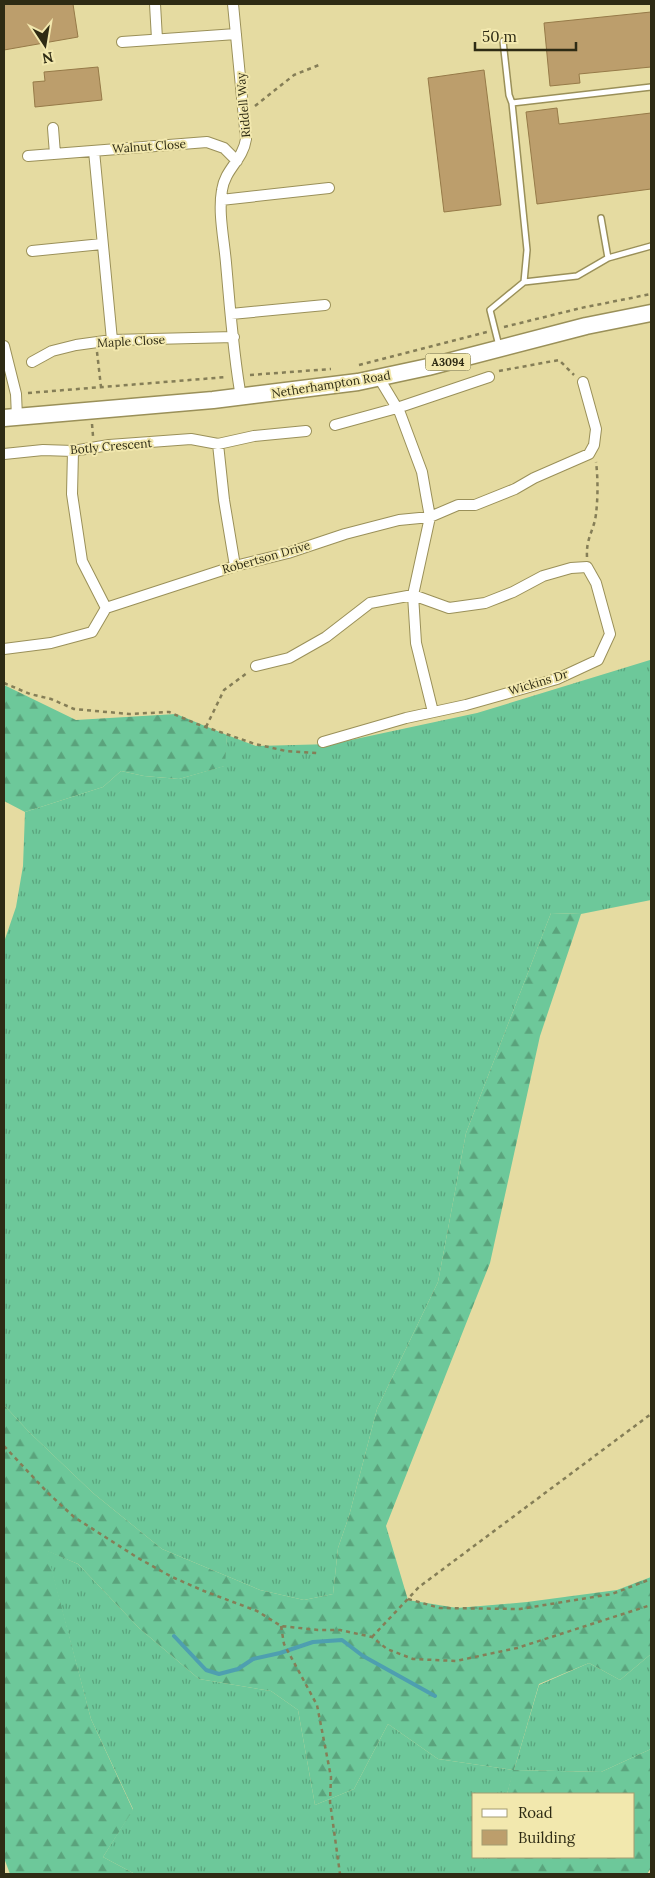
<svg xmlns="http://www.w3.org/2000/svg" width="655" height="1878" font-family="Lora,serif">
<style>
.grass{fill:url(#grass-tufts)}
.forest{fill:url(#forest-firs)}
.lines{fill:none;stroke-linecap:round;stroke-linejoin:round}
.stream{stroke:#4e9fb0;stroke-width:4}
.building{fill:#bc9e6c;stroke:#967a48}
.service-casing{stroke:#9a9059;stroke-width:8}
.minor-casing{stroke:#9a9059;stroke-width:12}
.primary-casing{stroke:#9a9059;stroke-width:19}
.path{stroke:#857e57;stroke-width:2.5;stroke-dasharray:4 4;stroke-linecap:butt}
.service{stroke:#fff;stroke-width:5}
.minor{stroke:#fff;stroke-width:10}
.primary{stroke:#fff;stroke-width:16}
.labels{text-anchor:middle;dominant-baseline:central;stroke-width:4;stroke-linejoin:round;paint-order:stroke}
.shield{fill:#f2e8ae;stroke:#696442;stroke-width:1}
.shield-label{font-size:11px;font-weight:bold;fill:#2e2b14}
.street-label{font-size:12px;fill:#2e2b14;stroke:#f2e8ae}
</style>
<defs>
<pattern id="grass-tufts" width="24" height="20" patternUnits="userSpaceOnUse" patternTransform="scale(1.25)"><rect width="24" height="20" fill="#6dc89a"/><path d="M3 7l-1-3M5 7V3M7 7l1-3M15 17l-1-3M17 17v-4M19 17l1-3" fill="none" stroke="#5aa37c"/></pattern>
<pattern id="forest-firs" width="22" height="20" patternUnits="userSpaceOnUse" patternTransform="scale(1.25)"><rect width="22" height="20" fill="#6dc89a"/><path d="M5 1l3.5 6h-7zM16 11l3.5 6h-7z" fill="#5aa37c"/></pattern>
</defs>
<rect width="100%" height="100%" fill="#e5dba1"/>
<path class="grass" d="M650 660 651 900 581 914 551 913 466 1133 438 1282 377 1409 349 1516 338 1548 333 1594 304 1600 260 1590 162 1549 93 1493 29 1432 4 1405V942L16 907 23 866 25 812 103 787 121 771 144 776 179 779 224 766 227 735 256 746 332 744 477 713Z
M46 1550 78 1564 139 1628 199 1679 271 1691 298 1710 315 1805 354 1789 388 1724 438 1759 514 1770 539 1685 589 1663 620 1680 651 1654V1749L601 1772 514 1770 507 1794H474V1857H496V1874H135L103 1857 133 1809 91 1719Z"/>
<path class="forest" d="M4 685 76 720 176 714 227 735 225 766 179 779 144 776 121 771 103 787 25 812 4 801Z
M551 913 581 914 540 1036 490 1263 386 1526 408 1600 457 1608 527 1602 617 1590 651 1577V1654L620 1680 589 1663 539 1684 514 1770 601 1772 651 1749V1868L647 1874H496V1857H634V1794H507L513 1770 438 1759 388 1724 354 1789 315 1805 298 1710 271 1691 199 1679 139 1628 78 1564 47 1551 91 1719 133 1810 103 1857 135 1874H10L4 1858V1405L29 1432 93 1493 162 1549 260 1590 304 1600 333 1594 338 1548 349 1516 377 1409 438 1282 466 1133Z"/>
<g class="lines">
<path class="stream" d="M174 1636 206 1670 219 1674 238 1669 253 1659 280 1653 313 1642 342 1640 363 1656 435 1696"/>
</g>
<path class="building" d="M4 4H73L78 37 4 50Z
M651 12V67L579 74 580 83 550 86 544 23Z
M98 67 102 100 35 107 33 82 45 81 44 72Z
M484 70 501 205 444 212 428 78Z
M557 108 559 124 651 113V189L537 204 526 112Z"/>
<g class="lines">
<g class="service-casing">
<path id="service" d="M503 41 509 95 512 103
M601 218 608 258
M524 282 527 250 512 103 651 87
M499 346 490 310 524 282 577 276 608 258 651 246"/>
</g>
<g class="minor-casing">
<path id="minor" d="M155 4 157 39
M233 4 246 139C243 160 225 169 222 190 218 213 224 239 226 263 230 307 233 353 241 397
M122 42 236 34
M53 128 55 154
M94 151 112 340
M28 156 207 142 224 148 237 161
M221 200 329 188
M32 251 102 244
M231 314 325 305
M4 346 16 394 17 417
M32 362 52 351 76 345 112 340 234 337
M379 378 400 413 422 472 426 495 430 517 413 595 416 643 433 712
M335 425 397 408 489 377
M218 444 224 500 235 566
M73 451 72 494 82 561 106 608
M4 454 43 450 73 451 109 445 191 439 218 444 254 436 306 431
M106 608 235 566 288 553 345 534 399 520 430 517 458 505H475L515 489 534 478 589 454 594 445 596 429 583 382
M4 649 51 643 92 632 106 608
M256 666 289 658 326 637 370 603 413 595 449 608 485 603 513 592 543 576 571 568 587 567 596 583 610 634 598 660 557 679 466 705 406 718 323 742"/>
</g>
<g class="primary-casing">
<path id="primary" d="M4 418 213 400 358 382 428 367 586 326 651 313"/>
</g>
<path class="path" d="M255 106 294 75 319 65
M504 327 581 308 651 294
M97 352 101 387
M359 365 487 332
M499 371 559 360 574 375
M250 375 331 369
M28 393 227 377
M92 424 93 436
M587 557C586 537 594 531 596 514 598 497 598 478 596 462
M4 683 30 694 51 699 74 709 129 714 169 712 197 724 255 744 286 751 318 753
M206 727 224 690 247 673
M4 1446 48 1493 74 1517 138 1558 172 1577 204 1591 257 1611 281 1626 318 1630H340L372 1637 387 1649 413 1659 456 1661 517 1648 651 1605
M408 1599 440 1608 520 1609 612 1594 651 1579
M281 1626 284 1644 317 1705 331 1777 330 1802 340 1874
M372 1637 419 1587 651 1414"/>
<use href="#service" class="service"/>
<use href="#minor" class="minor"/>
<use href="#primary" class="primary"/>
</g>
<g class="labels">
<rect class="shield" x="425.5" y="353.5" width="45" height="17" rx="4"/>
<g class="shield-label">
<text x="448" y="362">A3094</text>
</g>
<g class="street-label">
<text transform="translate(243 105) rotate(-95)">Riddell Way</text>
<text transform="translate(149 146) rotate(-4)">Walnut Close</text>
<text transform="translate(131 341) rotate(-3)">Maple Close</text>
<text transform="translate(331 384) rotate(-9)">Netherhampton Road</text>
<text transform="translate(111 446) rotate(-5)">Botly Crescent</text>
<text transform="translate(266 557) rotate(-16)">Robertson Drive</text>
<text transform="translate(538 682) rotate(-17)">Wickins Dr</text>
</g>
</g>
<rect width="655" height="1878" fill="none" stroke="#2e2b14" stroke-width="10"/>
<rect x="472" y="1793" width="162" height="65" fill="#f2e8ae" stroke="#a49c70"/>
<rect x="482" y="1809" width="25" height="8" fill="#ffffff" stroke="#a49c70"/>
<text x="518" y="1818" font-size="15" fill="#2e2b14">Road</text>
<rect x="482" y="1830" width="25" height="15" fill="#bc9e6c" stroke="#a49c70"/>
<text x="518" y="1843" font-size="15" fill="#2e2b14">Building</text>
<g transform="translate(45 45) rotate(168)" stroke="#f2e8ae" stroke-width="4" paint-order="stroke">
<path d="M0-4L9 19L0 12L-9 19Z" fill="#2e2b14"/>
<text y="-8" font-size="14" font-weight="bold" text-anchor="middle" fill="#2e2b14">N</text>
</g>
<path d="M475 42v8h101v-8" fill="none" stroke="#2e2b14" stroke-width="2.5"/>
<text x="482" y="42" font-size="15" fill="#2e2b14" stroke="#f2e8ae" stroke-width="4" paint-order="stroke">50 m</text>
</svg>
